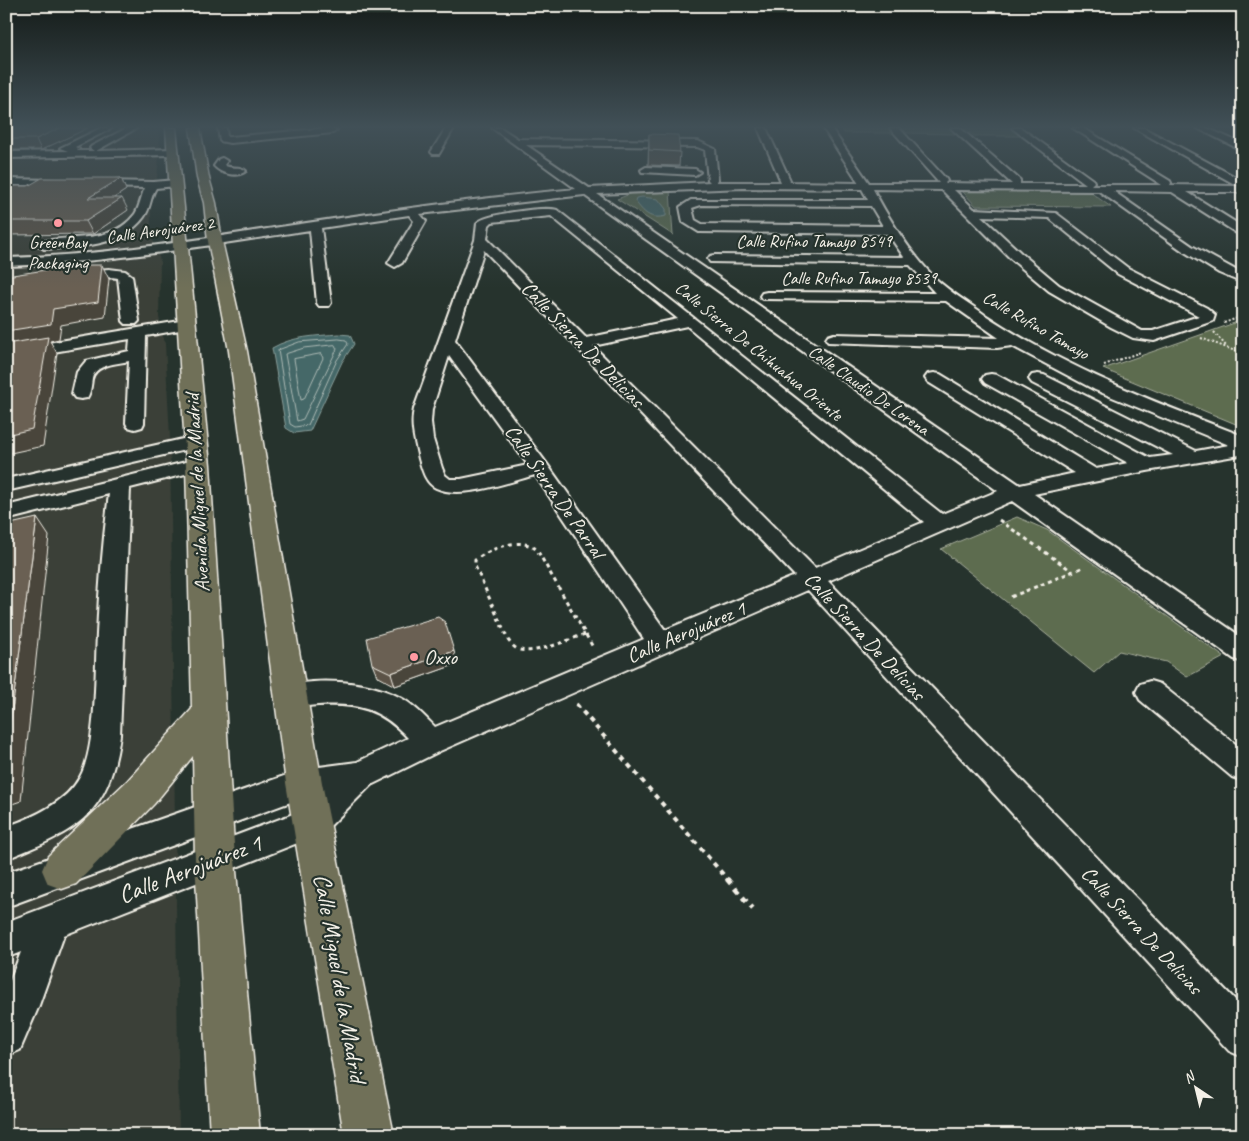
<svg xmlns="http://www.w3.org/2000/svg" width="1249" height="1141" font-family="Caveat,sans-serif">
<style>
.built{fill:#3a4138}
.green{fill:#5d6c4f;stroke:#a8ae9c}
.water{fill:#446868;stroke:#8a9f9b}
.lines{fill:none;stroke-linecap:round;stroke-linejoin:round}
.shore{stroke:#aebab5;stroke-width:1}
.minor-casing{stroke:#f4f1e8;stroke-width:4}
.major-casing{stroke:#f4f1e8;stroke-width:3}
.path-far3{stroke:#f4f1e8;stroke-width:2;stroke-dasharray:2 2;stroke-linecap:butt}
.path-far2{stroke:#f4f1e8;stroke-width:3;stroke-dasharray:4 4;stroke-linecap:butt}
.path-far1{stroke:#f4f1e8;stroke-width:4;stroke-dasharray:5 5;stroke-linecap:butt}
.path{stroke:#f4f1e8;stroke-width:5;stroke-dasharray:6 6;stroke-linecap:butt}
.minor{fill:#26332d;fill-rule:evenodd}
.major{fill:#706f59;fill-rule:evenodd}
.wall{fill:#5b5347;stroke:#f4f1e8}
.shaded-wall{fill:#4a443a;stroke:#f4f1e8}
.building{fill:#6a6153;stroke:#f4f1e8}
.poi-dot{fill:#ff9aa2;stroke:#26332d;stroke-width:2}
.labels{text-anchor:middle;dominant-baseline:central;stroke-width:4.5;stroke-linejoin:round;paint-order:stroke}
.far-street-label{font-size:18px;fill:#f4f1e8;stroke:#26332d}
.far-poi-label{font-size:18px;fill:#f4f1e8;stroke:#26332d}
.street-label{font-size:21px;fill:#f4f1e8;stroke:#26332d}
.poi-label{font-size:21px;fill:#f4f1e8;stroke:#26332d;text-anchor:start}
.near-street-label{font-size:25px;fill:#f4f1e8;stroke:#26332d}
</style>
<rect width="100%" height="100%" fill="#26332d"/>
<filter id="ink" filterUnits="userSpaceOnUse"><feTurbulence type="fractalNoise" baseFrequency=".02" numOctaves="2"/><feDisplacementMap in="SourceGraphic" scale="10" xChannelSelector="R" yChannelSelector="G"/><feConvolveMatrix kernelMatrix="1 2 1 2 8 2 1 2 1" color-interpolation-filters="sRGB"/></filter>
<g filter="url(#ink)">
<path class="built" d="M6 128H158L160 146 157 178 151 193V234L160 260 159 317 165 344 170 437 179 1135H6Z"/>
<path class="green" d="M841 128H888L893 133H844Z
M902 128H949L955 134 907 133Z
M964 128H1010L1020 136H974Z
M670 191 673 235 617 199 633 193Z
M962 191 1090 192 1111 207 976 206Z
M1243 320V427L1103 369Z
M1017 517 1047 530 1224 657 1187 677 1166 662 1119 651 1094 673 941 549Z"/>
<path class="water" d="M642 197 658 199 666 209V216C650 220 644 213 635 201L636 198Z
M339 334 350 335 354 344 342 362 310 431 294 433 286 428 272 348C293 336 316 336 339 334Z"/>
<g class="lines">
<path class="shore" d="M339 339 346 340 348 344 337 360 308 425 295 427 290 424 278 350 299 342Z
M335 345 337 349 303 419 297 421 285 354 304 348Z
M321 354 323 358 304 399 301 400 294 359Z"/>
<g class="minor-casing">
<path id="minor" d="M101 128H112L75 147 79 149 77 151H94L90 148 92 146 127 128H137L96 151 173 149 178 152 173 155 6 158V152L68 151 60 148Z
M218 128H226L227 137H230L329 128 337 130 333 133 230 143 220 141Z
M446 128H454L439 154H433L431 152Z
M492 128H501L518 139 698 141 715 149 718 180 716 182H781L758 128H766L790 180 789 182 859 183 823 128H831L869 183H939L890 128H899L946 179 947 181 945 183 1012 184 951 128H960L1020 180V184H1086L1012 128H1021L1093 180 1094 182 1091 185H1162L1073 128H1083L1170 181 1171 183 1170 185 1238 186 1134 128H1144L1243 181V185L1240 186H1243V192H1187L1243 227V237L1172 192 1113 191 1192 246 1243 274V283L1219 273 1183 251 1099 191 954 190 974 209 1056 213 1128 268 1207 308 1215 315 1213 321 1154 341 1133 338 1111 327 1049 291 1011 259 942 190 873 189C890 221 910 253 936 279 951 293 969 303 985 315 1065 368 1154 402 1243 436V453L1240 455 1147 471 1034 494 1243 638V662L1234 659 1012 501 828 581 1243 1008V1057L1229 1051 808 590 440 751 371 785 323 833 64 935 38 1008 20 1050 6 1056V991L21 952 6 958V922L301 811 318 795 304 797 6 907V873L304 769 357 762 408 738C380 708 358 703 318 705 305 706 293 708 280 704L276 696 280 688C313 677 367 680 399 697 413 704 424 716 435 727L644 639 535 475C509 482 461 500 436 488 425 483 422 469 419 459 415 441 410 427 414 409L475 240 477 223C485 214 545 206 557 210L942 514 998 491 584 195 420 214 426 221 402 263 395 267 388 263 414 221 409 215 321 228 331 303 329 306H319L317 303 310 230C209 245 109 263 6 266V258C99 256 189 241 280 227 378 212 477 198 576 189ZM526 145 697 147 705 150 708 180 710 182 589 188ZM743 188 862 189 868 200H691L680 207 683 222 699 232 888 234 904 257 715 255 710 256 708 259 710 262 910 265 935 293 767 292 762 293 760 296 762 299 946 301 999 338 834 334 828 336 826 339 828 342 997 348 1012 346 1095 390 1229 445 1196 451 1044 375 1038 374 1032 375 1029 379 1032 383 1173 455 1150 458 997 375 991 374 985 375 982 379 985 383 1128 463 1096 469 940 374 934 373 928 374 925 378 928 382 1075 473 1020 485 597 194ZM701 205 871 206 883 226 702 224 695 220 692 208ZM551 216 678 319 586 338 487 239 489 225 492 222ZM981 216 1049 218 1118 274 1199 316 1153 331H1142L1059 285 1021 253ZM484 250 795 576 665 630 547 464 455 340ZM687 326 924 522 815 568 593 346ZM449 356 528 465 461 479H450L445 475 442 468 433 439 431 422 432 409Z
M1197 128H1207L1243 144V151Z
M222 158 227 161 224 165C231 170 240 165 246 171 238 178 221 174 214 166L219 159Z
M646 167 695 169 700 172 695 175 642 172 641 170Z
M6 179 153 182 176 180 181 183 176 186 156 188C150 197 151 208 144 217 122 247 78 247 44 249L38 245 40 242C72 234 112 245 135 214 140 206 141 196 145 188L6 185Z
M109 269 125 271 132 276 139 321 136 324H126L123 321 118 278C107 275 82 283 75 275L82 271Z
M186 320 191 322 194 325 191 328 146 336 144 423 142 427 135 429 128 427 126 423 129 361C117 364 95 364 92 379 91 385 91 392 87 398L81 399 75 398 72 394 77 372 86 361 129 351 130 339 6 360V350Z
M196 436 203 438 206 442 203 446 6 491V479Z
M198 459 205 461 208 465 205 469 130 488 120 735C109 815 77 831 6 859V827C33 817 66 803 80 777 97 747 95 670 97 634 99 587 103 540 109 494L6 520V506Z
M1150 681 1160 684 1243 750V781L1232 777 1140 700 1136 692 1140 684Z"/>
</g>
<g class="major-casing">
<path id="major" d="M166 128H176L210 465 235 860 260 1135H210L195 860 193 756 154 804 76 884 62 889 48 884 42 870 48 856 128 780 192 709 186 465Z
M190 128H200L209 178 216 203 222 241 247 351 322 783 394 1135H344L286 783 229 351 208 241 204 203 197 178Z"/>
</g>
<path class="path-far3" d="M1224 323 1243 316
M1214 332 1226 346
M1201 338 1243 354
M1104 365 1141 352"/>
<path class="path-far2" d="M999 520 1072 571
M1011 597 1084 567
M585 634C568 640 537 654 520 650 515 649 511 644 508 640L475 566V560C490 549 521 535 537 550L594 649"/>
<path class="path-far1" d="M576 704 728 880"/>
<path class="path" d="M727 879 753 909"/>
<use href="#minor" class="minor"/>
<use href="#major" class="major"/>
</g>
<path class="wall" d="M6 128H88L41 150H6Z
M649 134 680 152 679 166 648 165Z
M121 178 126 190 114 198 128 210 93 234 6 235V186H28Z
M372 664H457L395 686 377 676Z"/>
<path class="shaded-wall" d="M60 128H88L41 150 36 139Z
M121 178 126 190 94 211 88 198Z
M122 198 128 210 93 234 86 221Z
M102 265 109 279 105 317 61 325 59 339 50 341 57 353 43 446 6 454V331L53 309Z
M37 518 49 536 21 801 6 806V756Z
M454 651 457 664 395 686 391 673Z"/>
<path class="building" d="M6 128H60L36 139H6Z
M649 134 678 135 680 152 649 150Z
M42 178H121L88 198H122L86 221H6V186H28Z
M78 265H102L98 302 53 309 51 324 6 331V276Z
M48 337 32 429 6 435V344Z
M37 518 6 756V525Z
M438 617 445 622 454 651 391 673 372 664 367 638Z"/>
</g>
<linearGradient id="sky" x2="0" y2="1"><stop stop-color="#151c19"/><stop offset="0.44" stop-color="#415057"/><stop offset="1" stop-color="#415057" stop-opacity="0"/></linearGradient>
<rect width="1249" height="288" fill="url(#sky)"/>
<g class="poi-dot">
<circle cx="58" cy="223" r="5"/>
<circle cx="414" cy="657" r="5"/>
</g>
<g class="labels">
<g class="far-street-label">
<text transform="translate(160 230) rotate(-8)">Calle Aerojuárez 2</text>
<text x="814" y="241">Calle Rufino Tamayo 8549</text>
<text x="859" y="278">Calle Rufino Tamayo 8539</text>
<text transform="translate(1036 325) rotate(30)">Calle Rufino Tamayo</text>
<text transform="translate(759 351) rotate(39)">Calle Sierra De Chihuahua Oriente</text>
<text transform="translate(869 390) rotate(35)">Calle Claudio De Lorena</text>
</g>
<g class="far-poi-label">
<text x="58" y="242">GreenBay<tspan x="58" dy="21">Packaging</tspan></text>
</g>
<g class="street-label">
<text transform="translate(583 344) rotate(46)">Calle Sierra De Delicias</text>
<text transform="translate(555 491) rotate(55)">Calle Sierra De Parral</text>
<text transform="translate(197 493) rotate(-93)">Avenida Miguel de la Madrid</text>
<text transform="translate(686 632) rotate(-23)">Calle Aerojuárez 1</text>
<text transform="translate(865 636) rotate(47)">Calle Sierra De Delicias</text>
<text transform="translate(1142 930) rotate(47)">Calle Sierra De Delicias</text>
</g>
<g class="poi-label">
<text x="424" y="657">Oxxo</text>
</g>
<g class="near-street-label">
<text transform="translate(190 869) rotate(-21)">Calle Aerojuárez 1</text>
<text transform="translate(340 978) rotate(80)">Calle Miguel de la Madrid</text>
</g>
</g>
<rect width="1249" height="1141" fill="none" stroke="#26332d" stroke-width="25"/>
<rect x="12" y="12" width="1224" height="1116" fill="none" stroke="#f4f1e8" stroke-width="2" filter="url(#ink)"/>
<g transform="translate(1196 1088) rotate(325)" stroke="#26332d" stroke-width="4" paint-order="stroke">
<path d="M0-4L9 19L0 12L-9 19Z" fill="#f4f1e8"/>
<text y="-8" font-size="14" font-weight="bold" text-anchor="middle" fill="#f4f1e8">N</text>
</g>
</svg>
